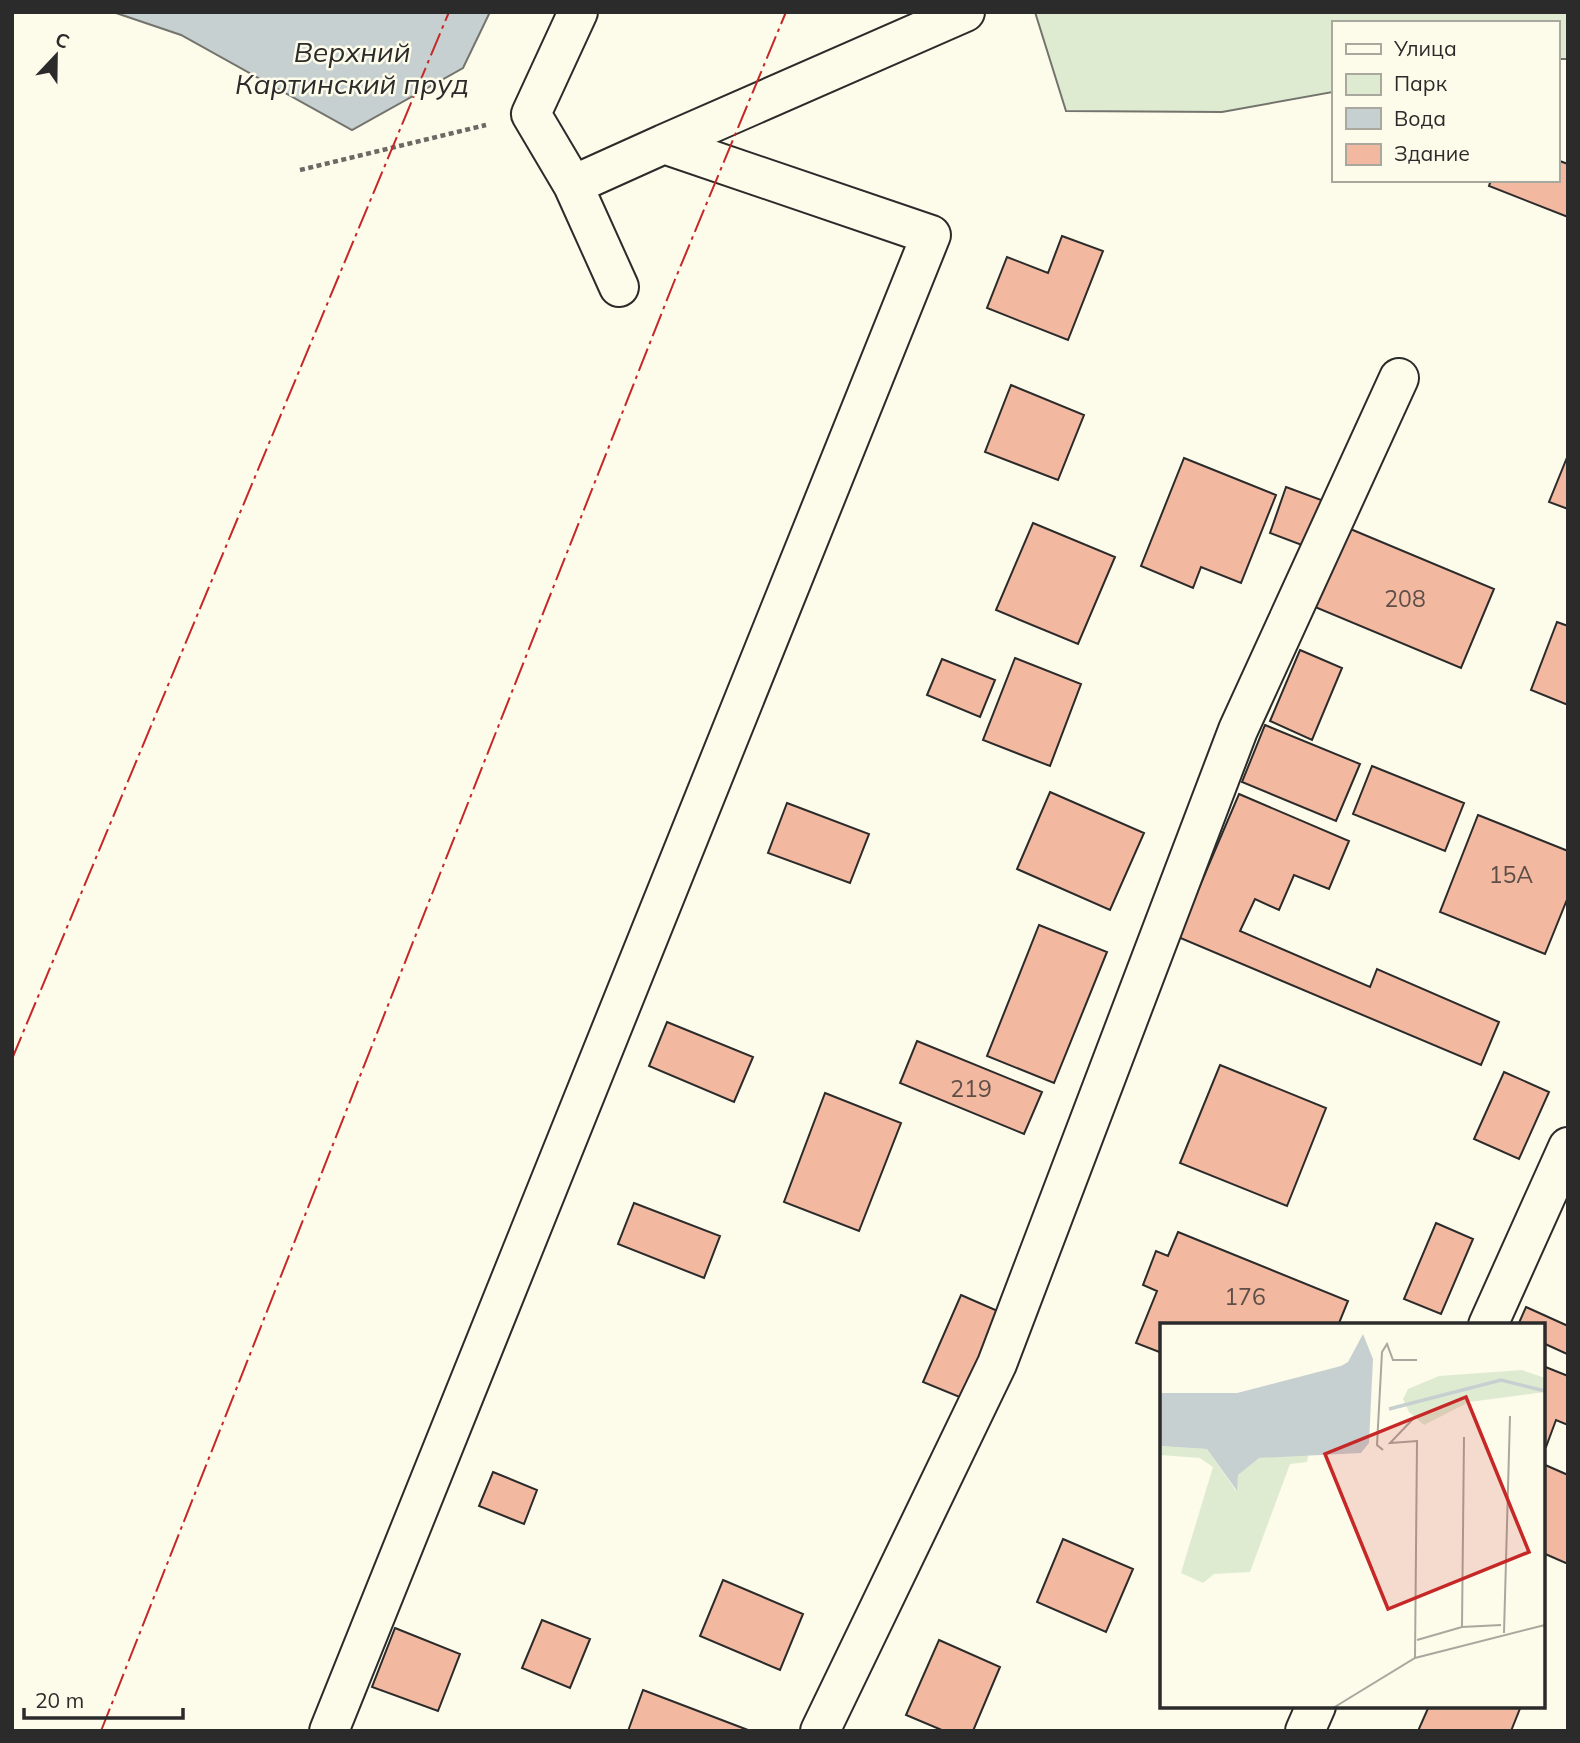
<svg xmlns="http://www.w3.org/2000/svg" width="1580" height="1743" font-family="Mulish,sans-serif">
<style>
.green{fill:#deebd1;stroke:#74746e;stroke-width:2}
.water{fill:#c7d0d0;stroke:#74746e;stroke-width:2}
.building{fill:#f2b8a0;stroke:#2b2b2b;stroke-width:2}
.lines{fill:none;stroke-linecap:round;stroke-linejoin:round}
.minor-casing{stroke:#2b2b2b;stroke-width:42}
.path{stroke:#6a6964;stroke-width:4.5;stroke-dasharray:5 3.5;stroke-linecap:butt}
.minor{stroke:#fdfbea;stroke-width:38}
.power{stroke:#c62828;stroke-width:2;stroke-dasharray:24 5 3.5 5;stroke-linecap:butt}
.labels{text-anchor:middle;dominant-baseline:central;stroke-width:5;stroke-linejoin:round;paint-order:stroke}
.number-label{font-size:23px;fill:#5d4e48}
.water-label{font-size:28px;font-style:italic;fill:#2b2b2b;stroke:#fdfbea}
.inset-river{fill:none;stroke:#c7d0d0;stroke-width:3.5}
.inset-road{fill:none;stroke:#a9a89e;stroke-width:2}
.view{fill:#c62828;fill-opacity:0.15;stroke:#c62828;stroke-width:3.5}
.inset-edge{fill:none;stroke:#2b2b2b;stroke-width:3.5}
</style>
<rect width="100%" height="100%" fill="#fdfbea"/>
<path class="green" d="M1035 12H1568V59H1557V23H1333V92L1222 112 1066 111Z"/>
<path class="water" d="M113 12H490L463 68 352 130 181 35Z"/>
<path class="building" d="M1557 160 1568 164V217L1489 186 1491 180H1557Z
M1062 236 1103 251 1068 340 987 308 1007 257 1048 273Z
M1011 385 1084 415 1058 480 985 452Z
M1568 455V509L1549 502Z
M1184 458 1276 495 1241 583 1201 567 1193 588 1141 566Z
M1286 487 1324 501 1307 547 1270 533Z
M1033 523 1115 557 1078 644 996 610Z
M1348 528 1494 589 1461 668 1315 607Z
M1557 622 1568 626V705L1531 690Z
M1300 650 1342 668 1312 740 1270 721Z
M1015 658 1081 684 1050 766 983 740Z
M942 659 995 680 980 717 927 695Z
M1265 725 1360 764 1336 821 1242 782Z
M1372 766 1464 803 1445 851 1353 814Z
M1050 792 1144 833 1110 910 1017 869Z
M1239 794 1349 841 1329 889 1294 875 1279 910 1255 899 1240 931 1370 987 1377 969 1499 1022 1481 1065 1178 937Z
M787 803 869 834 850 883 768 853Z
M1478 815 1568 851V897L1545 954 1440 912Z
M1039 925 1107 952 1054 1083 987 1056Z
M667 1022 753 1057 734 1102 649 1066Z
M917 1041 1042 1092 1024 1134 900 1083Z
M1220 1065 1326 1108 1287 1206 1180 1163Z
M1504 1072 1549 1092 1519 1159 1474 1139Z
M825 1093 901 1123 859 1231 784 1202Z
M634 1203 720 1236 704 1278 618 1244Z
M1436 1223 1473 1239 1441 1314 1404 1299Z
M1178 1232 1348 1301 1339 1323 1343 1325H1162V1353L1136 1343 1157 1291 1143 1285 1156 1251 1168 1256Z
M961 1295 1000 1312 962 1398 923 1382Z
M1526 1307 1568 1326 1567 1354 1543 1343V1325H1518Z
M1543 1366 1568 1376V1425L1556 1420 1546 1447 1543 1446Z
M1543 1464 1568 1475V1564L1543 1553Z
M493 1472 537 1490 524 1524 479 1506Z
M1063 1539 1133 1569 1106 1632 1037 1602Z
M723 1580 803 1614 780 1670 700 1636Z
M542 1620 590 1639 570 1688 522 1668Z
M395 1628 460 1654 438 1711 372 1687Z
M939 1640 1000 1667 973 1731H944L906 1715Z
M643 1690 748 1730 628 1731Z
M1429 1706H1521L1511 1731H1418Z"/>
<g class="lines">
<g class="minor-casing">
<path id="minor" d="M573 185 531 114 578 12
M619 287 573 185 664 144
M1488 1325 1568 1147
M329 1731 931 235 664 144 965 12
M820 1731 997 1364 1238 730 1399 378
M1305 1731 1316 1706"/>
</g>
<path class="path" d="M300 170 486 125"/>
<use href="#minor" class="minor"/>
<path class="power" d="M12 1059 449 12
M101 1731 674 282 786 12"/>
</g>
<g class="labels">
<g class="number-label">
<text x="1405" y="598">208</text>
<text x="1511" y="874">15А</text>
<text x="971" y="1088">219</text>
<text x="1245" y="1296">176</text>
</g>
<g class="water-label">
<text x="352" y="51">Верхний<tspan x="352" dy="32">Картинский пруд</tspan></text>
</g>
</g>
<g transform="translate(1160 1323)">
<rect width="385" height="385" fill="#fdfbea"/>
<path d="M362 47 385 55V69L309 79 264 102 249 89 243 76 248 66 279 53ZM0 123 47 126 76 168 78 152 86 142 99 135 149 129 147 139 130 141 90 249 54 251 43 260 21 250 53 144 40 135 0 132Z" fill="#deebd1"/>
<path d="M203 11 213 36 209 120 201 130 99 135 78 152 77 168 47 126 0 123V70H77L181 43 188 39Z" fill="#c7d0d0"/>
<path class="inset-river" d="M229 86 341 57 385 68"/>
<path class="inset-road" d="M254 95 230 120 257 118 255 335M223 127 217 122 222 29 227 21 233 37H257M302 304 304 114M344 310 350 93M257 317 302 304 341 302M173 385 255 335 385 302"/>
<path class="view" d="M306 74 369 229 228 286 165 131Z"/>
<rect width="385" height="385" class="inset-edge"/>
</g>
<rect width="1580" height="1743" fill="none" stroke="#2b2b2b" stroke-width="28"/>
<rect x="1332" y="21" width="228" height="161" fill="#fdfbea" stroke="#a9a89e" stroke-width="2"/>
<rect x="1346" y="44" width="35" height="10" fill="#fdfbea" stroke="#a9a89e" stroke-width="2"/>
<text x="1394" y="56" font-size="21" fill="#2b2b2b">Улица</text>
<rect x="1346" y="74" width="35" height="21" fill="#deebd1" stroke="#a9a89e" stroke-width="2"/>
<text x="1394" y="91" font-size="21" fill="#2b2b2b">Парк</text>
<rect x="1346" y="108" width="35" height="21" fill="#c7d0d0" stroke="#a9a89e" stroke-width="2"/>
<text x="1394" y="126" font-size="21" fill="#2b2b2b">Вода</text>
<rect x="1346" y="144" width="35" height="21" fill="#f2b8a0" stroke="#a9a89e" stroke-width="2"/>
<text x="1394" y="161" font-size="21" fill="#2b2b2b">Здание</text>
<g transform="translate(56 56) rotate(22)" stroke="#fdfbea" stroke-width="5" paint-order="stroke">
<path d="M0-5L12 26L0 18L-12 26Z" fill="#2b2b2b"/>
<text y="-10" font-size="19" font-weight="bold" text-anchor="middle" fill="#2b2b2b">С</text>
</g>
<path d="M24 1708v10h159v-10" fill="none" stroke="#2b2b2b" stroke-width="3.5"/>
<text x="35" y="1708" font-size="21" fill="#2b2b2b" stroke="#fdfbea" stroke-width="5" paint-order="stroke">20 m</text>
</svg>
